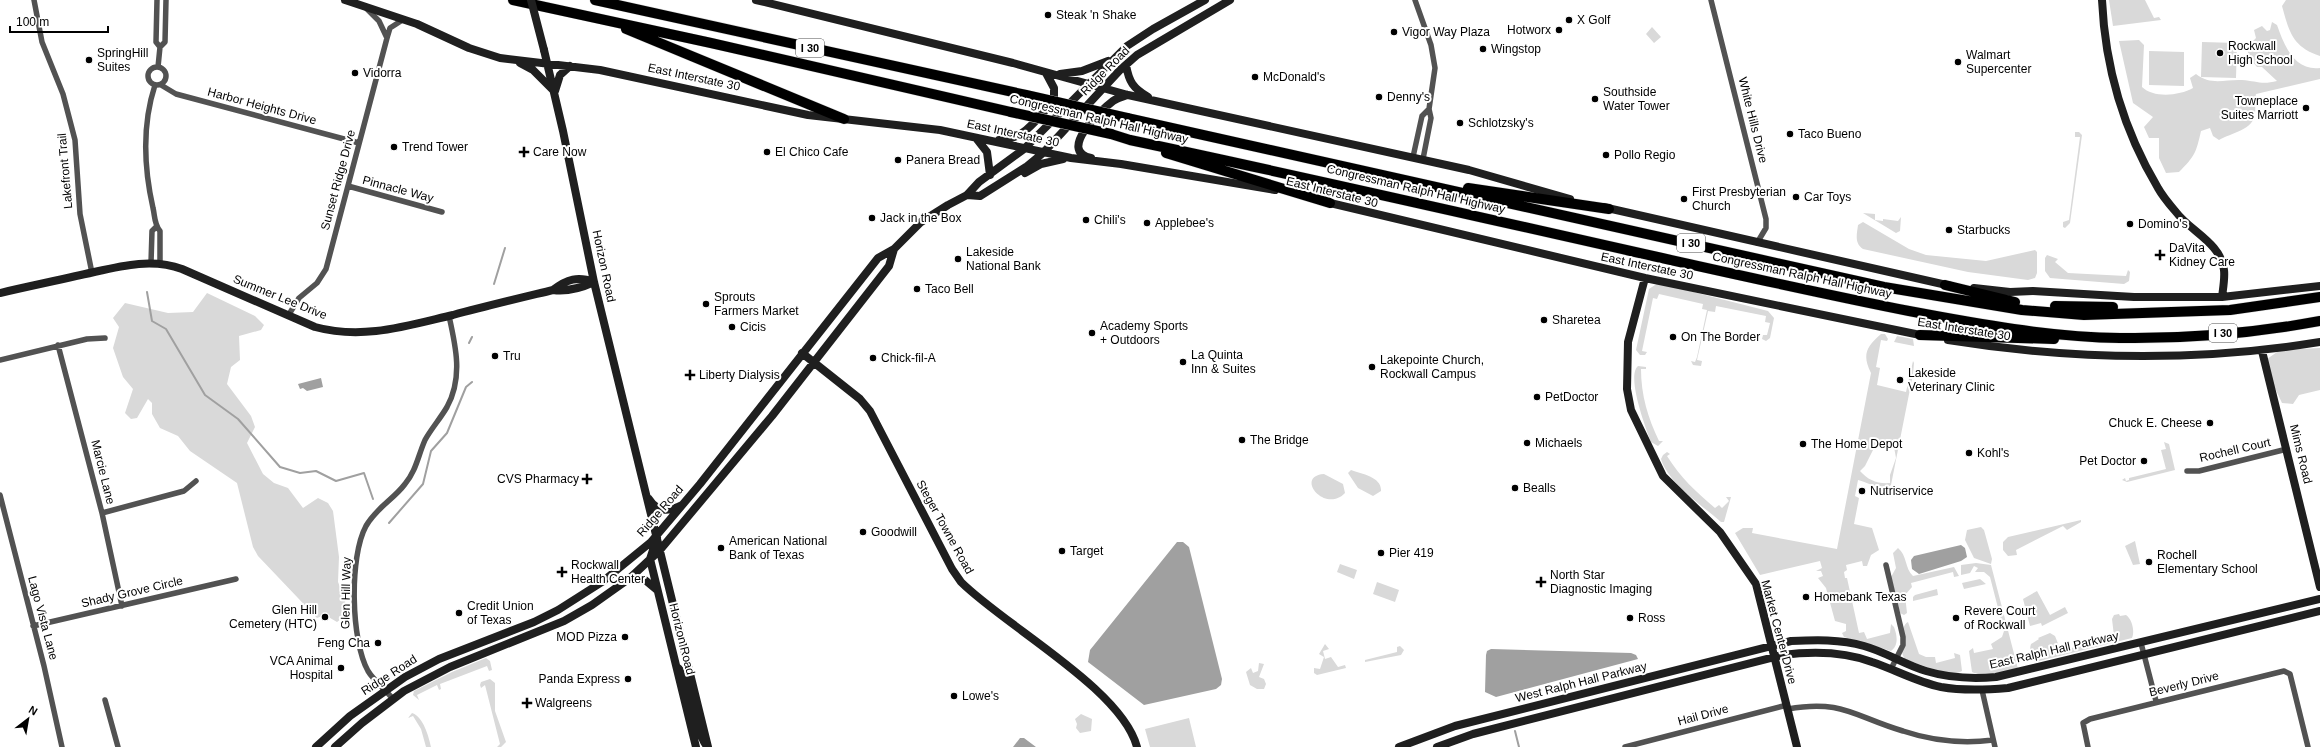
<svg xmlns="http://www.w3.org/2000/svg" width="2320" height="747" font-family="Helvetica,sans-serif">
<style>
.green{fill:#d9d9d9;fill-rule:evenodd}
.water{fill:#a0a0a0}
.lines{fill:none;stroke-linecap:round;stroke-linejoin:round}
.stream{stroke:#a0a0a0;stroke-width:2}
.highway-casing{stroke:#dbdbdb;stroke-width:11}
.street{stroke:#525252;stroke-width:5.5}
.secondary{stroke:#1f1f1f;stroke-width:8}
.highway{stroke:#000;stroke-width:10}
.highway-bridge-casing{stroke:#dbdbdb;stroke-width:11;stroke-linecap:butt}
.secondary-bridge{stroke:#1f1f1f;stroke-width:8}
.highway-bridge{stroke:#000;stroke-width:10}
.poi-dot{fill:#000;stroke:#fff;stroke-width:1.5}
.labels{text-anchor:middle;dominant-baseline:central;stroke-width:4;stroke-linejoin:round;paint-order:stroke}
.shield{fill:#fff;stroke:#4c4c4c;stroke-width:1}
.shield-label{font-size:11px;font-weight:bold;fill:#000}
.poi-label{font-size:12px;fill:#000;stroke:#fff;text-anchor:start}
.street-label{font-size:12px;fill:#000;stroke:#fff}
</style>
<rect width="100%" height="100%" fill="#fff"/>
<path class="green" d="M2109 0H2145L2154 18 2159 17 2161 20 2113 26Z
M2286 0H2320V56C2292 47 2289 31 2282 6Z
M2272 22 2277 25C2284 45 2294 71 2320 68V79L2256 94C2254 102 2256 106 2255 113 2254 130 2231 133 2219 140L2213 136 2210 128 2201 131C2196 153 2195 156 2179 172L2166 173 2159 158V138H2149L2144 127 2153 117 2133 103 2119 41 2139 40 2144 45 2142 87C2153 98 2179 96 2193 88L2190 78 2196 74C2211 86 2226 79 2242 80 2256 81 2262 85 2277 81L2262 67H2257C2251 60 2248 56 2247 47L2256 38 2254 30 2262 26 2267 31 2270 30Z
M1652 27 1661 37 1654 43 1646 34Z
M2202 42 2237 43 2236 78 2201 77Z
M2149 51 2184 52V86L2149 85Z
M2075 132H2079L2082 135 2070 223 2065 228 2063 227V222L2069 220 2080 137H2075Z
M1863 213 1875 214V220L1883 221V219L1898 221 1901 217 1900 231 1896 233Z
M1863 222 1909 249 1926 255 1986 261 2035 250 2037 252V273L2035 278 2028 280 1968 272 1863 249C1854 243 1857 234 1858 225Z
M2047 255 2058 259 2055 262 2068 273 2126 276 2128 270 2130 272 2129 281 2124 284 2050 278 2045 271V258Z
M1658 283 1768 311 1774 318 1770 338 1766 341 1762 339 1763 335H1767L1770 323 1765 322 1766 316 1716 306 1715 312 1708 311 1697 360 1702 361 1701 366 1693 365 1691 361 1695 362 1697 357 1707 310 1702 309 1703 304 1659 294 1657 299 1653 298 1642 351 1647 352 1645 355H1640L1636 350 1649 289Z
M207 293 255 316 264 325 261 330 239 336 240 360 231 367 227 384 251 416 255 427 247 443 263 474 274 483 288 488 303 508 318 498 328 503 333 511 339 557 338 582 345 599 346 615 337 622 325 615 317 618 258 556 253 547 237 483 190 451 178 436 160 428 152 414V403L148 399 137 418 131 419 125 413 133 389 123 377 113 348 119 327 113 318 125 303 168 313 193 312Z
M1881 334H1885L1888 339 1887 341 1881 340 1876 367 1880 368 1877 385 1906 392 1913 361 1914 363 1913 374 1891 485C1882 492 1867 482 1858 480L1855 496 1859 498 1854 524 1872 528 1879 550 1871 555 1867 566H1863L1862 561 1846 565 1847 570 1844 572 1845 578H1847L1859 633 1864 632 1867 639 1890 633 1891 624 1894 627C1897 635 1899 645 1891 651L1844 637 1842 633 1846 631V624L1835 621 1826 588 1818 578 1823 576 1821 571H1816L1822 568 1820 561 1760 575 1735 533 1743 528H1753L1752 533 1837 549 1871 373C1862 355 1866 347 1881 334ZM1885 442 1894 447 1896 458 1890 475V483C1877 484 1868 480 1860 471L1865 466 1875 446Z
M1897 336 1913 339 1914 346 1894 342Z
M2320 348V390L2299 395 2293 404 2282 403 2267 371V359L2280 350Z
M1638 366 1646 367V369H1641C1641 395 1648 418 1659 441H1663L1658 446 1651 442C1646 429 1626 376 1638 366Z
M2164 442 2169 444 2175 470 2127 482 2122 480 2125 478 2126 481 2129 480V478L2166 469 2161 450 2166 449Z
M1667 452 1670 454 1667 456C1680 477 1696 492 1715 508L1719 505 1722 508 1729 501 1726 497H1731L1724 522H1721C1703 506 1668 483 1661 459L1663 455Z
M1351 470C1362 474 1382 477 1381 491L1373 496 1358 488 1348 473Z
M1324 474 1343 484 1345 493C1325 514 1294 476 1324 474Z
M2081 520V522L2067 530 2063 526 2016 550 2017 555 2008 556 2003 550V542L2008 537Z
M1981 527 1984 530 1992 559 1991 564 1974 558 1965 540 1967 530Z
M2135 541 2140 564 2133 565 2125 546Z
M1898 548C1907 555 1905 569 1913 576L1954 567 1959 576 1954 577 1953 572 1911 583 1912 587 1905 595 1907 613 1904 615 1900 613 1891 577 1896 568 1893 553Z
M1976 563 1991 565 2018 669C2008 671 1981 678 1972 672L1969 651 1973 648 1974 653 1993 649 1991 644 2002 637 2004 631 1990 577 1984 572H1975L1978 568 1974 566 1970 573 1961 575V565Z
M1340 564 1357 570 1354 579 1337 572Z
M1980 579 1986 584 1964 589 1962 583Z
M1377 582 1399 590 1395 602 1373 594Z
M1937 589 1938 595 1913 601V597L1915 595Z
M2037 591 2050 615 2065 607 2068 613 2042 626 2041 623 2030 626 2023 599Z
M2119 614 2120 616 2126 615C2132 619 2135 631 2132 638L2035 662C2031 658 2029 649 2031 644L2039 639 2038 638 2050 633 2055 636 2061 651 2114 636 2112 619 2114 615Z
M1908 622 1919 654 1926 657H1935L1936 663 1955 658 1954 653 1960 655 1962 671C1952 678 1916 663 1905 659 1899 653 1900 625 1908 622Z
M1325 644 1329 649 1323 651 1325 659 1331 657 1338 667 1345 665 1346 668 1317 675 1314 673V668L1320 669 1324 657 1319 654Z
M1400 646 1404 650 1401 655 1365 662V660L1397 652V647Z
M486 658 490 661 492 670 489 671 487 666 440 684 441 689 439 690 437 685 417 695 419 700 413 695 414 691 452 672Z
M1259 663 1264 664 1259 677 1264 679 1266 684 1264 689H1257L1250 685 1246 672 1251 668 1253 673 1258 671Z
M490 679 495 683V711L506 742 501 747H497L500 744 485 685 481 688 480 685 481 682Z
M412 713C423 716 429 737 431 747H426L421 729 413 716 408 718Z
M1081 714 1092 719 1091 731 1080 733 1076 728 1077 724 1075 719Z
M1189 718 1196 747H1150L1145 729Z"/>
<path class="water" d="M321 378 323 387 307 391 303 388 300 389 298 384Z
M1177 542H1183L1189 547 1222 679 1221 685 1216 689 1144 705 1088 662 1090 650Z
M1961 545 1965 548 1967 557 1961 561 1919 574 1912 569 1911 560 1914 556Z
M1491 649 1631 653 1636 655 1638 659 1496 697 1485 692 1486 655 1487 651Z
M1020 738H1024L1036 747H1013Z"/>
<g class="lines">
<path class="stream" d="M494 284 505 248
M147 292 152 321 166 329 205 395 238 419 280 467 300 473 316 471 336 481 364 473 373 499
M469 343 472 337
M389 523 423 484 431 451 447 433 466 387 472 382
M1515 731 1519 747"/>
<g class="highway-casing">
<path id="highway" d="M513 0 711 43 1011 112
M595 0 1026 95
M626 29 844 119
M1127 118 1884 287 2022 310 2084 315 2230 310 2320 297
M1111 134 1130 140C1305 177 1479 217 1653 256 1738 275 1823 294 1909 311 1978 324 2049 337 2120 338 2187 339 2255 333 2320 321
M1166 153 1330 203
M1468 188 1609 209
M1945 285 2015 302
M2055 306 2113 307
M1920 335 2054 339"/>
</g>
<path class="street" d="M34 0 42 42 63 94 75 140 80 214 92 273
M157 0 156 42 160 47 158 67
M1711 0 1766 219V228L1757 243
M367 9 379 21 387 38
M160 47 165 42 166 0
M148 76a9 9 0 1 1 18 0a9 9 0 1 1-18 0Z
M155 85C142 125 144 168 153 208 155 216 154 224 160 231V264
M161 85 176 94 359 143
M1413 157 1422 116 1429 109 1435 68 1431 45 1415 0
M1423 159 1431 118 1429 109
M348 186 442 212
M151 263 152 231 156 227
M288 316 299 298 317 283 326 269 387 38 390 28 404 19
M58 345 102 513 122 606
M0 360 87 339 105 338
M2187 471H2199L2287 449
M0 495 44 666 62 747
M102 513 184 491 196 481
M1886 565 1903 637V645L1891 669
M33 626 236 579
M2141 643 2156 701
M1982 690 1995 747
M393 699C386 690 374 681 368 671 351 641 349 557 366 526 377 507 393 500 405 484 416 471 418 456 425 440 431 429 440 419 447 407 463 378 456 347 449 316
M105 700 118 747
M1788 709C1842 699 1855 717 1903 731 1933 741 1962 744 1993 740
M1625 747 1787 705
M2088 747 2083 723 2090 719 2284 671 2290 674 2308 747"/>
<path class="secondary" d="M345 0 417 24 469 48 500 58 600 70 808 115 940 130 1071 158 1121 164 1275 190
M756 0 1013 63 1128 95 1469 170 1570 199
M2102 0C2105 66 2124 131 2158 188 2163 197 2170 205 2176 212 2190 231 2221 243 2224 270 2225 278 2223 289 2222 297
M544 50 563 131 594 282 708 747
M520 63 533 70 554 91
M1126 65C1129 82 1133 88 1148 97
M1060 74 1082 71 1108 61
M555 91 560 75 570 66
M976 138 987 152 990 175
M999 140C1023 141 1039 117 1054 100V88L1046 73
M1091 158C1057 151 1101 110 1113 101 1117 98 1122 97 1127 95
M1025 173 1041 164 1063 159
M967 195 980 196 1026 167 1043 153 1120 70 1137 55 1230 0
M1326 202 1645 278 1925 336
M1603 207 1951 286
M1645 278 1628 342 1627 389 1631 410 1663 476 1720 532 1756 584 1797 747
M1974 288 2010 292 2033 291 2134 297H2222L2320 286
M553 290C567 279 578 276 594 282
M0 293C25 287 50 282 76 276 111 269 147 256 182 269L315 327C363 340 406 326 453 315 486 306 520 298 553 290 568 292 581 288 594 282
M1948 340C2072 360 2196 362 2320 342
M2262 351 2320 587
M802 353 860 399 870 411 952 569 961 582C1005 626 1122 689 1137 747
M649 499C657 512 669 512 682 505
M657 538 650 559 696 747
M628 579 645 580 657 590
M677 667C691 677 693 726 706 745
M316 747 350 716 405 677 439 659 534 622 558 610 602 582 651 542 700 484 878 258 894 249
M335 747 362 723 404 691 450 667 564 621 592 605 630 578 660 550 772 416 889 266 894 249 921 222 948 205 967 195 979 182 1024 149 1127 46 1153 29 1205 0
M1399 747 1455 726 1791 641C1815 640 1840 639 1864 646 1886 652 1905 665 1926 671 1949 678 1973 679 1996 677L2320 599
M1437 747 1473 734 1782 655C1813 651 1843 651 1872 662 1896 670 1917 682 1941 687 1963 691 1985 690 2008 688L2320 611"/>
<use href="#highway" class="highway"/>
<g class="highway-bridge-casing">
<path id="highway-bridge" d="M1026 95 1127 118
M1011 112 1111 134"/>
</g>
<path class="secondary-bridge" d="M531 0 544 50"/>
<use href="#highway-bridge" class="highway-bridge"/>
</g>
<g class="poi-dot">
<circle cx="1048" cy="15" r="4"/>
<circle cx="1569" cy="20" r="4"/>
<circle cx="1559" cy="30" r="4"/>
<circle cx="1394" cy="32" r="4"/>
<circle cx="1483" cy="49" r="4"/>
<circle cx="2220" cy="53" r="4"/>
<circle cx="89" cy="60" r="4"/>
<circle cx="1958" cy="62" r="4"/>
<circle cx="355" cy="73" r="4"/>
<circle cx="1255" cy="77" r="4"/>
<circle cx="1379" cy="97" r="4"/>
<circle cx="1595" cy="99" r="4"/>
<circle cx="2306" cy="108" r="4"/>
<circle cx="1460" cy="123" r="4"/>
<circle cx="1790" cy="134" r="4"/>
<circle cx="394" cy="147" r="4"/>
<path d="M522 146h4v4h4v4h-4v4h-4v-4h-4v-4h4z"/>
<circle cx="767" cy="152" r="4"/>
<circle cx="1606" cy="155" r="4"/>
<circle cx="898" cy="160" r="4"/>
<circle cx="1796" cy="197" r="4"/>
<circle cx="1684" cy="199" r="4"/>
<circle cx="872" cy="218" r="4"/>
<circle cx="1086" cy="220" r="4"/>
<circle cx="1147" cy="223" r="4"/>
<circle cx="2130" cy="224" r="4"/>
<circle cx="1949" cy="230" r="4"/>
<path d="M2158 249h4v4h4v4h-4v4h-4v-4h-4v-4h4z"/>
<circle cx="958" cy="259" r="4"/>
<circle cx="917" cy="289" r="4"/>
<circle cx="706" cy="304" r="4"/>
<circle cx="1544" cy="320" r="4"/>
<circle cx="732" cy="327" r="4"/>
<circle cx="1092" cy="333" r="4"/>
<circle cx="1673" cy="337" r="4"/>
<circle cx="495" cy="356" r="4"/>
<circle cx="873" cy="358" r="4"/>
<circle cx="1183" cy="362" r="4"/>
<circle cx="1372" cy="367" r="4"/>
<path d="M688 369h4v4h4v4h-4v4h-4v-4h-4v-4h4z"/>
<circle cx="1900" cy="380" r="4"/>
<circle cx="1537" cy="397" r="4"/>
<circle cx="2210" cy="423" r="4"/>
<circle cx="1242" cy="440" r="4"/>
<circle cx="1527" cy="443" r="4"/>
<circle cx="1803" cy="444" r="4"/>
<circle cx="1969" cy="453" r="4"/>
<circle cx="2144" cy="461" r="4"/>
<path d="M585 473h4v4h4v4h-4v4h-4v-4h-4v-4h4z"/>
<circle cx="1515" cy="488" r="4"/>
<circle cx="1862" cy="491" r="4"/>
<circle cx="863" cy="532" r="4"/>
<circle cx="721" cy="548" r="4"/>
<circle cx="1062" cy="551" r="4"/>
<circle cx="1381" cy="553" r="4"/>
<circle cx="2149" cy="562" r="4"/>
<path d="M560 566h4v4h4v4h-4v4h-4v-4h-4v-4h4z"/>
<path d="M1539 576h4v4h4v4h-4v4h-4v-4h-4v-4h4z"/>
<circle cx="1806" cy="597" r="4"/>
<circle cx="459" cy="613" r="4"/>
<circle cx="325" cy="617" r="4"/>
<circle cx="1630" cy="618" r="4"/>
<circle cx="1956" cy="618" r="4"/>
<circle cx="625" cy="637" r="4"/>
<circle cx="378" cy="643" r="4"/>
<circle cx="341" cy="668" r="4"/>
<circle cx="628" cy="679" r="4"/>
<circle cx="954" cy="696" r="4"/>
<path d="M525 697h4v4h4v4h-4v4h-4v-4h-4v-4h4z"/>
</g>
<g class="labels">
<g class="shield">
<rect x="796" y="39" width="28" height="18" rx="3"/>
<rect x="1677" y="234" width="28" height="18" rx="3"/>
<rect x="2209" y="324" width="28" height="18" rx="3"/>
</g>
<g class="shield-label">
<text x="810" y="48">I 30</text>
<text x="1691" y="243">I 30</text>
<text x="2223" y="333">I 30</text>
</g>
<g class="poi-label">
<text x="1056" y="15">Steak 'n Shake</text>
<text x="1577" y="20">X Golf</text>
<text x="1551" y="30" text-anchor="end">Hotworx</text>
<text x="1402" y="32">Vigor Way Plaza</text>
<text x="2228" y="46">Rockwall<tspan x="2228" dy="14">High School</tspan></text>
<text x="1491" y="49">Wingstop</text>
<text x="97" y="53">SpringHill<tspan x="97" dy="14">Suites</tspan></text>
<text x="1966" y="55">Walmart<tspan x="1966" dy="14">Supercenter</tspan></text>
<text x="363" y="73">Vidorra</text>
<text x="1263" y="77">McDonald's</text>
<text x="1603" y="92">Southside<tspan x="1603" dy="14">Water Tower</tspan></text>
<text x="1387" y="97">Denny's</text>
<text x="2298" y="101" text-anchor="end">Towneplace<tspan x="2298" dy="14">Suites Marriott</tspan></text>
<text x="1468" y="123">Schlotzsky's</text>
<text x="1798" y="134">Taco Bueno</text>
<text x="402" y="147">Trend Tower</text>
<text x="533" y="152">Care Now</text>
<text x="775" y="152">El Chico Cafe</text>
<text x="1614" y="155">Pollo Regio</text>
<text x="906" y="160">Panera Bread</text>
<text x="1692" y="192">First Presbyterian<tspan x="1692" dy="14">Church</tspan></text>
<text x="1804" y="197">Car Toys</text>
<text x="880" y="218">Jack in the Box</text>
<text x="1094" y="220">Chili's</text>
<text x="1155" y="223">Applebee's</text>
<text x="2138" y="224">Domino's</text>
<text x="1957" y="230">Starbucks</text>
<text x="2169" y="248">DaVita<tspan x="2169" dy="14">Kidney Care</tspan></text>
<text x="966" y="252">Lakeside<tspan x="966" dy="14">National Bank</tspan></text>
<text x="925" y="289">Taco Bell</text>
<text x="714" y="297">Sprouts<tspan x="714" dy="14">Farmers Market</tspan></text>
<text x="1552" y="320">Sharetea</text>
<text x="1100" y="326">Academy Sports<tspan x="1100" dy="14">+ Outdoors</tspan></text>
<text x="740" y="327">Cicis</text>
<text x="1681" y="337">On The Border</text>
<text x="1191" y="355">La Quinta<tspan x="1191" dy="14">Inn &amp; Suites</tspan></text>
<text x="503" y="356">Tru</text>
<text x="881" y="358">Chick-fil-A</text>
<text x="1380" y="360">Lakepointe Church,<tspan x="1380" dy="14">Rockwall Campus</tspan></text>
<text x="1908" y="373">Lakeside<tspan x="1908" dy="14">Veterinary Clinic</tspan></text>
<text x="699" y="375">Liberty Dialysis</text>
<text x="1545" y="397">PetDoctor</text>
<text x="2202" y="423" text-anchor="end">Chuck E. Cheese</text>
<text x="1250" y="440">The Bridge</text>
<text x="1535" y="443">Michaels</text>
<text x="1811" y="444">The Home Depot</text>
<text x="1977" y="453">Kohl's</text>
<text x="2136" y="461" text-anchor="end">Pet Doctor</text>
<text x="579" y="479" text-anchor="end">CVS Pharmacy</text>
<text x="1523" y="488">Bealls</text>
<text x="1870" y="491">Nutriservice</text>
<text x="871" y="532">Goodwill</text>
<text x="729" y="541">American National<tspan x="729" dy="14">Bank of Texas</tspan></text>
<text x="1070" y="551">Target</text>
<text x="1389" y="553">Pier 419</text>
<text x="2157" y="555">Rochell<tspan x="2157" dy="14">Elementary School</tspan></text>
<text x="571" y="565">Rockwall<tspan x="571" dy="14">Health Center</tspan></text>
<text x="1550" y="575">North Star<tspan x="1550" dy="14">Diagnostic Imaging</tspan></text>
<text x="1814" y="597">Homebank Texas</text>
<text x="467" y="606">Credit Union<tspan x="467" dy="14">of Texas</tspan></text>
<text x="317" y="610" text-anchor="end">Glen Hill<tspan x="317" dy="14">Cemetery (HTC)</tspan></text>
<text x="1964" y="611">Revere Court<tspan x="1964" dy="14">of Rockwall</tspan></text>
<text x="1638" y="618">Ross</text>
<text x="617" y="637" text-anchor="end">MOD Pizza</text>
<text x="370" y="643" text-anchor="end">Feng Cha</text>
<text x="333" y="661" text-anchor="end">VCA Animal<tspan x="333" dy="14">Hospital</tspan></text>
<text x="620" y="679" text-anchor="end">Panda Express</text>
<text x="962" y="696">Lowe's</text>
<text x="535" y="703">Walgreens</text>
</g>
<g class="street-label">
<text transform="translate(1105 71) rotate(-45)">Ridge Road</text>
<text transform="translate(694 77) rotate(12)">East Interstate 30</text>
<text transform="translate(262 106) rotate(15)">Harbor Heights Drive</text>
<text transform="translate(1099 119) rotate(13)">Congressman Ralph Hall Highway</text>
<text transform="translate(1753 120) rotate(76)">White Hills Drive</text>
<text transform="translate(1013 133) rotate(12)">East Interstate 30</text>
<text transform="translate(65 171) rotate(-95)">Lakefront Trail</text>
<text transform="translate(338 180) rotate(-75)">Sunset Ridge Drive</text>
<text transform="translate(398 189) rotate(15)">Pinnacle Way</text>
<text transform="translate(1416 189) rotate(13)">Congressman Ralph Hall Highway</text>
<text transform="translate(1332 192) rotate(14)">East Interstate 30</text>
<text transform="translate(604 266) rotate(78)">Horizon Road</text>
<text transform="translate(1647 266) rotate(12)">East Interstate 30</text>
<text transform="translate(1802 275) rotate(12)">Congressman Ralph Hall Highway</text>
<text transform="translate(280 297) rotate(22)">Summer Lee Drive</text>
<text transform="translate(1964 329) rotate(9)">East Interstate 30</text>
<text transform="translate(2235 450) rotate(-13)">Rochell Court</text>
<text transform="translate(2301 454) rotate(76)">Mims Road</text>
<text transform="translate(103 472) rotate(76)">Marcie Lane</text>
<text transform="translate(660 511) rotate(-49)">Ridge Road</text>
<text transform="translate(945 527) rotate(61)">Steger Towne Road</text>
<text transform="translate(132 592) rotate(-13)">Shady Grove Circle</text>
<text transform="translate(346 593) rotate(-89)">Glen Hill Way</text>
<text transform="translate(43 618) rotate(75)">Lago Vista Lane</text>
<text transform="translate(1779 632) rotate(75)">Market Center Drive</text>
<text transform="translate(682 639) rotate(76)">Horizon Road</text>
<text transform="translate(2054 650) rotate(-13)">East Ralph Hall Parkway</text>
<text transform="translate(389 675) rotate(-33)">Ridge Road</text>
<text transform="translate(1581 682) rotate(-14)">West Ralph Hall Parkway</text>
<text transform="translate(2184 684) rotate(-14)">Beverly Drive</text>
<text transform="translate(1703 715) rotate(-15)">Hail Drive</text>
</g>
</g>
<g transform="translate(28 719) rotate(31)" stroke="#ffffff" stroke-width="3" paint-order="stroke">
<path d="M0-3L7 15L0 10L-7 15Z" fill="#000000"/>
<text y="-6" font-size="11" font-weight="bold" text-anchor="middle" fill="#000000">N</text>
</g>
<path d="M10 26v6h98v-6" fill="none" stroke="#000000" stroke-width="2"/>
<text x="16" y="26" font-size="12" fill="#000000" stroke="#ffffff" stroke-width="3" paint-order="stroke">100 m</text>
</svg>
